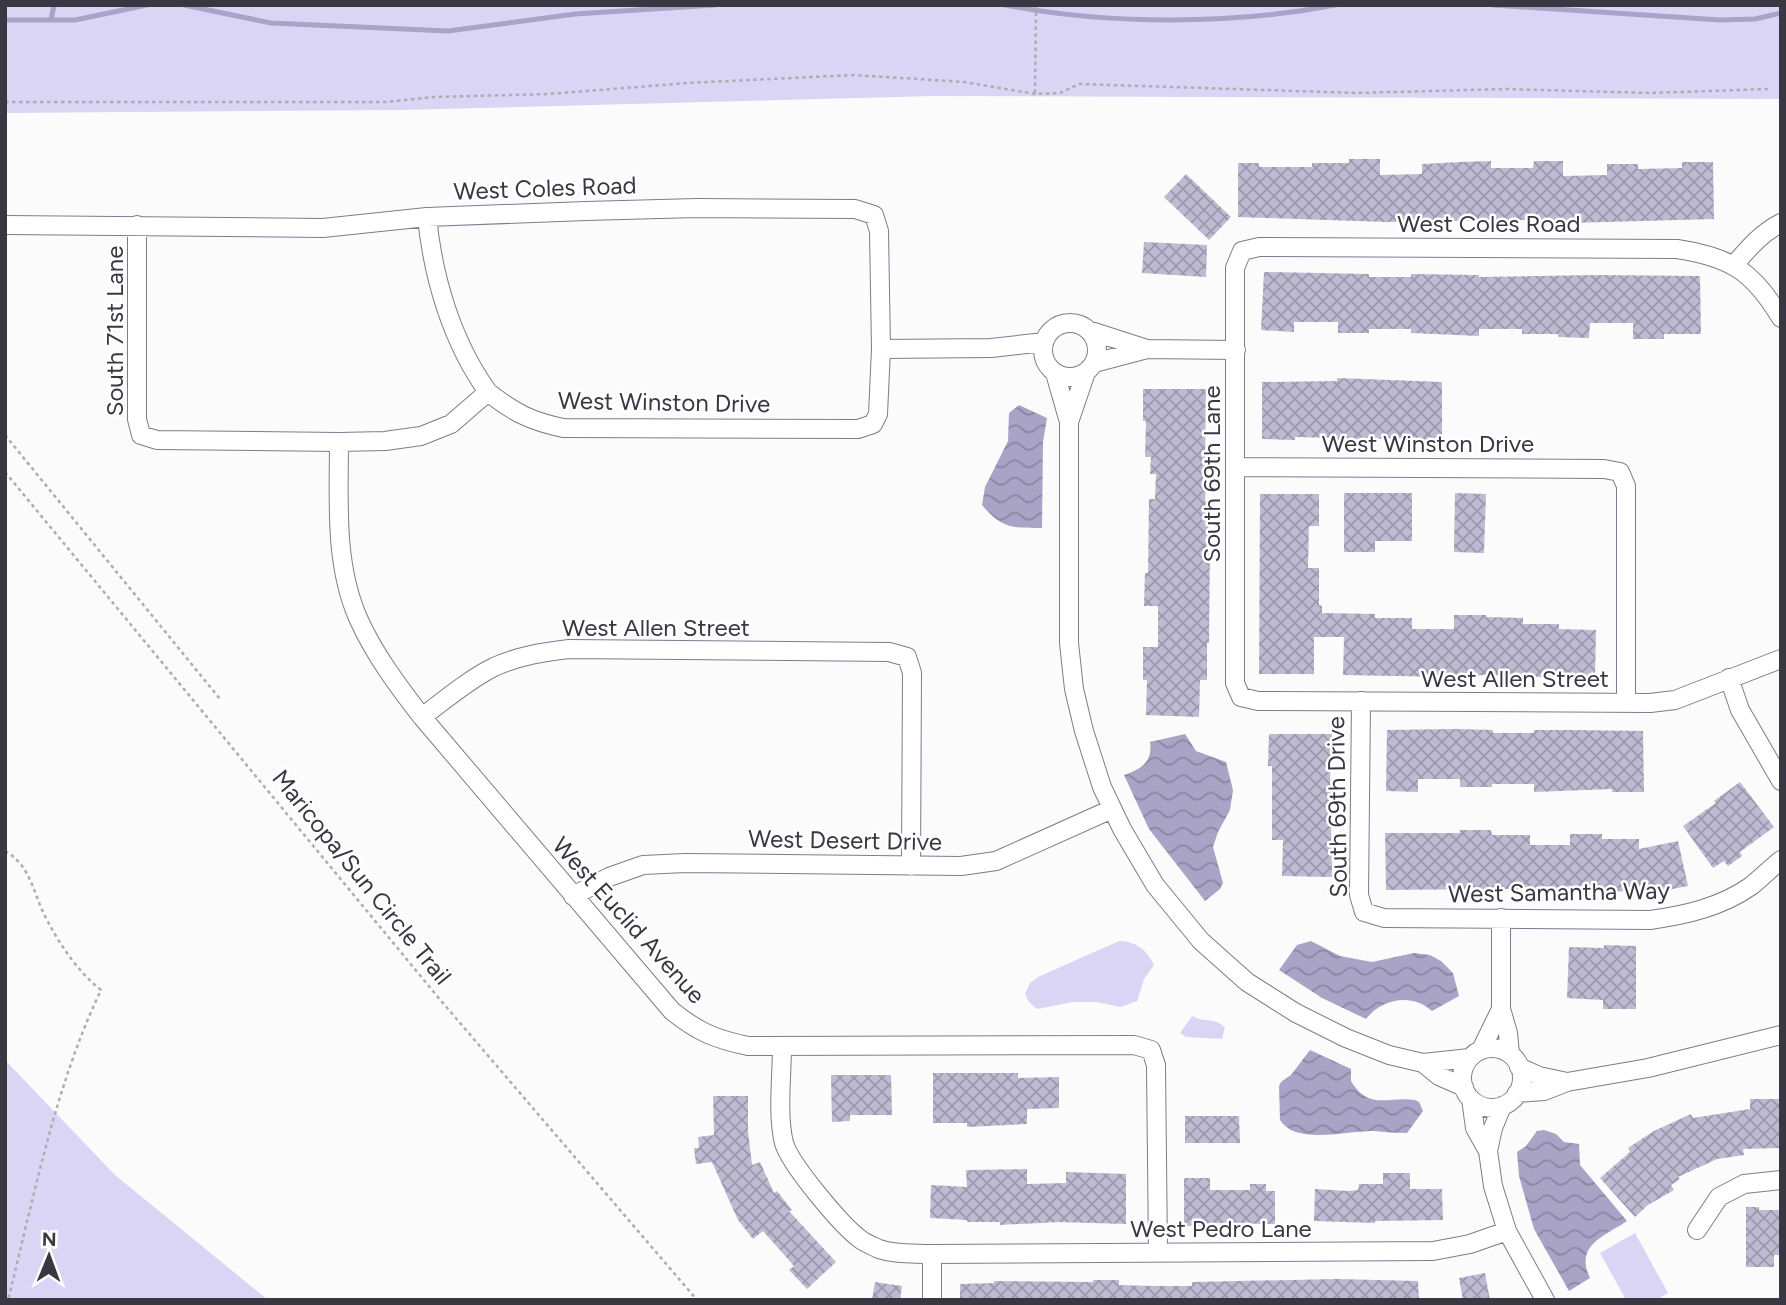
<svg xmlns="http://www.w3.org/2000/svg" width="1786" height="1305" font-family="Figtree,sans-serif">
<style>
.green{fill:#dad4f5}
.water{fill:url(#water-waves)}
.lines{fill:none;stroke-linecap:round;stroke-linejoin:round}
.stream{stroke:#a9a3c6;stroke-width:5}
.building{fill:url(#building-cross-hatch)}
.street-casing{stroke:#7e7a91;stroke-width:20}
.path{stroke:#adacb0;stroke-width:2.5;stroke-dasharray:3.5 3.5;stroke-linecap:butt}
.street{stroke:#fff;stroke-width:18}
.labels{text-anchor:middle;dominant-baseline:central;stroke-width:5;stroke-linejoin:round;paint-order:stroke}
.street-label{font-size:24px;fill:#393842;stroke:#fff}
</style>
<defs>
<pattern id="water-waves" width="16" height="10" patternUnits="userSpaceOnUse" patternTransform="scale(1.75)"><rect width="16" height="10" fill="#a9a3c6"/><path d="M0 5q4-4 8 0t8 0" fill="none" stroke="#8b86a2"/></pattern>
<pattern id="building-cross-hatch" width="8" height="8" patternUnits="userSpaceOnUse" patternTransform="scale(1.75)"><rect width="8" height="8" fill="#bebad2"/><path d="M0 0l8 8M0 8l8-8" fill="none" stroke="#9b98ac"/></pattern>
</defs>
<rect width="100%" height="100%" fill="#fbfbfb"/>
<path class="green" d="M5 5H1781V99L935 96 402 110 5 113Z
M1119 941C1136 941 1147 950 1154 965L1144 979 1137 1001 1121 1007 1096 1002H1073L1037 1009 1029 1002 1025 994 1030 983 1038 977Z
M1192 1016C1204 1023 1216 1017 1225 1028L1222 1039 1186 1037 1180 1033Z
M5 1060 115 1175 268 1300H5Z
M1635 1233 1668 1293 1656 1300H1626L1600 1253Z"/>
<path class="water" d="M1019 405 1047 418 1043 442 1042 528C1013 528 1002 529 982 505L985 487 1008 441 1009 413Z
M1185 734 1196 751 1226 762 1233 790 1230 810 1218 832 1213 847 1223 883 1220 889 1205 901 1149 829 1124 775C1141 769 1153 762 1150 742Z
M1311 941 1340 956 1372 962 1414 953 1430 955 1441 961 1453 973 1459 996 1432 1011C1413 993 1382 998 1366 1019L1322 998 1279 970 1297 945Z
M1310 1050 1351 1069V1081C1369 1111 1388 1096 1415 1100L1419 1102 1423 1111 1407 1133C1396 1133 1385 1132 1374 1131 1348 1130 1296 1146 1280 1120L1279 1086 1281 1082 1291 1075Z
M1544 1130 1556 1134 1564 1142 1579 1144 1580 1165 1627 1221C1605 1236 1574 1245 1590 1278L1569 1291 1534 1229 1519 1176 1517 1152 1526 1146 1537 1131Z"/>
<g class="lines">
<path class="stream" d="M184 5 271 23 448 31 575 14 715 5
M1005 5C1108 25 1233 25 1335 5
M1493 5 1720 20 1755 19 1781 13
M5 20H75L147 5
M51 20 54 5"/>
</g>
<path class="building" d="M1349 159H1380V175L1422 174V164L1460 162 1491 161V168H1533L1534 161H1563V176L1607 175V164H1638V169L1682 168V162H1713L1714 219 1570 223 1533 220 1386 222 1238 217V163H1259V167H1312V163H1349Z
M1186 174 1231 217 1209 240 1164 197Z
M1144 242 1207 245 1206 277 1142 273Z
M1264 272 1369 274V277H1411V274L1479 275V277L1596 275 1700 276 1701 334H1664V339H1633V323H1590L1589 338 1558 337V334H1522V329H1479V336L1411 333V329H1369V333H1338V322H1294V332L1261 330Z
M1337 378 1442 382V441H1411V438L1337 440V438L1295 437V440L1262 439V382L1337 381Z
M1143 389H1206L1205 464H1207L1205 501H1209L1208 537H1210L1209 643H1207V680H1200L1199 717 1146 715 1147 680H1143V647H1158V606H1144L1145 573H1148L1149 499H1155L1156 474H1150L1151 457H1145L1146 421H1143Z
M1344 493H1412V541H1375V552H1344Z
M1455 493 1486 494 1484 553 1454 552Z
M1260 494H1319V526H1309L1308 568H1319V605L1322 606V613L1375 614V618H1412V629H1454V615H1486V617L1523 618V624H1559V629L1596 630 1595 679 1485 675 1448 677 1343 675 1344 637H1314V674H1259Z
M1456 729 1493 730V733H1534V730H1571L1643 731 1644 792H1612V789L1534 792V784H1492V787H1460V779H1418V792L1386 791 1387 730Z
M1269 734H1332V766H1330L1332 877 1282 876 1283 840H1272V766H1268Z
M1740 782 1774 827 1740 852 1742 856 1728 866 1724 861 1713 868 1683 826 1716 803 1714 801Z
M1460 830H1491L1492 835H1530V845H1570V834H1602V839H1639V849L1678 841 1688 886 1657 892 1602 891 1533 893V889H1492L1386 890 1385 833H1460Z
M1604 945 1636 946V1009H1603V1000L1567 998 1569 947 1604 948Z
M933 1073H1018V1078L1059 1077V1108L1027 1109V1124L967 1127V1123H933Z
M831 1075H891L892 1115H850V1121L832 1122Z
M713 1096H748V1131L752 1165 760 1162 774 1193 777 1191 792 1210 789 1211 836 1262 807 1289 789 1270 794 1266 763 1231 753 1239 738 1220 712 1162 696 1164 694 1148H699L698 1137 714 1135Z
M1750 1099H1779L1780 1148 1743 1149 1744 1155 1717 1159 1678 1177 1680 1179 1671 1185 1674 1190 1648 1205 1635 1217 1600 1178 1630 1152 1628 1148 1654 1131 1691 1114 1693 1118 1750 1109Z
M1185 1116H1239L1240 1143H1185Z
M1027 1169V1184L1066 1183V1172L1126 1174V1224L1058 1222 1000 1225V1222H967V1220L930 1218 931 1185 967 1187 966 1170Z
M1383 1173H1410V1189H1442L1443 1220 1375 1221V1223L1314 1221 1315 1189 1348 1191 1358 1190 1359 1184H1383Z
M1184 1178H1210V1190H1250V1184H1266V1191H1275V1224L1210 1223V1226H1184Z
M1746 1207H1759V1210H1781V1255H1774V1267H1746Z
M1485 1273 1490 1300H1463L1459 1278Z
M1336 1279 1418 1281 1419 1300H960V1284L994 1283V1281L1093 1282V1280H1119V1285L1151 1286H1192V1282Z
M875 1282 902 1286 900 1300H872Z"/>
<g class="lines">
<g class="street-casing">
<path id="street" d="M427 217C433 278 452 342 488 392
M5 225 323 228 427 217 586 211 697 208 855 209 874 215 879 231 881 349 878 414 873 424 858 429 563 428C531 421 514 413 488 392L451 424 421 436 385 441 339 442 157 440 141 435 137 419V225
M1734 265C1748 249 1761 233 1781 223
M1781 318C1753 271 1730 257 1677 249L1259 247 1242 251 1235 268V683L1241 697 1258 701 1650 703 1675 700 1781 659
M1043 350a27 27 0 1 1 54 0a27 27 0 1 1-54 0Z
M1088 330 1147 349
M881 349 991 348 1044 342
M1094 363 1147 349 1236 350
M1086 372 1069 422V643L1074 689 1084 731 1102 787 1122 829 1155 885 1201 941 1247 982 1296 1013 1346 1038 1389 1055 1423 1063 1439 1076 1464 1087
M1055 373 1069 422
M339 442C339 500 334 563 358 618 374 654 398 686 422 717L672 1011C698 1032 715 1039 748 1046L1134 1045 1151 1050 1156 1065 1158 1253
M1236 467 1604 469 1620 472 1626 486V703
M1729 678 1740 710 1781 781
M1361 701 1359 895 1364 912 1384 918 1650 920C1686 915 1721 907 1751 886 1761 878 1771 868 1781 860
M422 717C445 700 468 680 494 667 518 656 543 652 569 649L889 652 907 657 912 673 911 866
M573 896 609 877 643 865 685 863 961 866 996 861 1112 809
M1501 918V1009L1508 1033 1510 1054
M782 1046C782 1075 777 1115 784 1143 790 1164 841 1225 860 1239 865 1243 873 1246 879 1249 896 1255 914 1253 932 1254L1433 1251 1470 1244 1507 1231
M1462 1078a30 30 0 1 1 60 0a30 30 0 1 1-60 0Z
M1481 1050 1501 1009
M1423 1063 1470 1058
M1519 1067 1539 1076 1567 1082
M1517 1093 1544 1091 1567 1082 1648 1068 1781 1035
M1471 1099 1475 1128 1488 1151 1493 1186 1507 1231 1545 1300
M1488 1151 1493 1128 1502 1106
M1697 1230 1719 1197 1744 1184 1781 1180
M932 1254V1300"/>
</g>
<path class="path" d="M1035 93 1036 5
M5 102H386L434 97 549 94 687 83 854 75 964 82 1035 94 1060 93 1079 84 1357 93 1505 89 1651 93 1768 89
M5 435 220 699
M5 472 437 996 697 1300
M5 851C32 866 33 895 47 920 60 945 79 973 101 990 55 1086 34 1197 8 1300"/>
<use href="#street" class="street"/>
</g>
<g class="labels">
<g class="street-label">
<text transform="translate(545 188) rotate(-2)">West Coles Road</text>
<text x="1489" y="223">West Coles Road</text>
<text transform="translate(114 331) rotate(-90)">South 71st Lane</text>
<text transform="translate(664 402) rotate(1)">West Winston Drive</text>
<text x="1428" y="443">West Winston Drive</text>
<text transform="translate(1211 474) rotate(-90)">South 69th Lane</text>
<text x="656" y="627">West Allen Street</text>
<text x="1515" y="678">West Allen Street</text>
<text transform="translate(1337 807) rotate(-91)">South 69th Drive</text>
<text transform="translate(845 840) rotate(1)">West Desert Drive</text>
<text transform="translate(362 877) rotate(51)">Maricopa/Sun Circle Trail</text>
<text transform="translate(1559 892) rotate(-1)">West Samantha Way</text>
<text transform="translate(629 920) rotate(48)">West Euclid Avenue</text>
<text x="1221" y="1228">West Pedro Lane</text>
</g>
</g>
<rect width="1786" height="1305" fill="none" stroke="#393842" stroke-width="14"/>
<g transform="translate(49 1256) rotate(1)" stroke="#ffffff" stroke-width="5" paint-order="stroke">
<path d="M0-5L12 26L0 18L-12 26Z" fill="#393842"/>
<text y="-10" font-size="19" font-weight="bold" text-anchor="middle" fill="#393842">N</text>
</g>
</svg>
